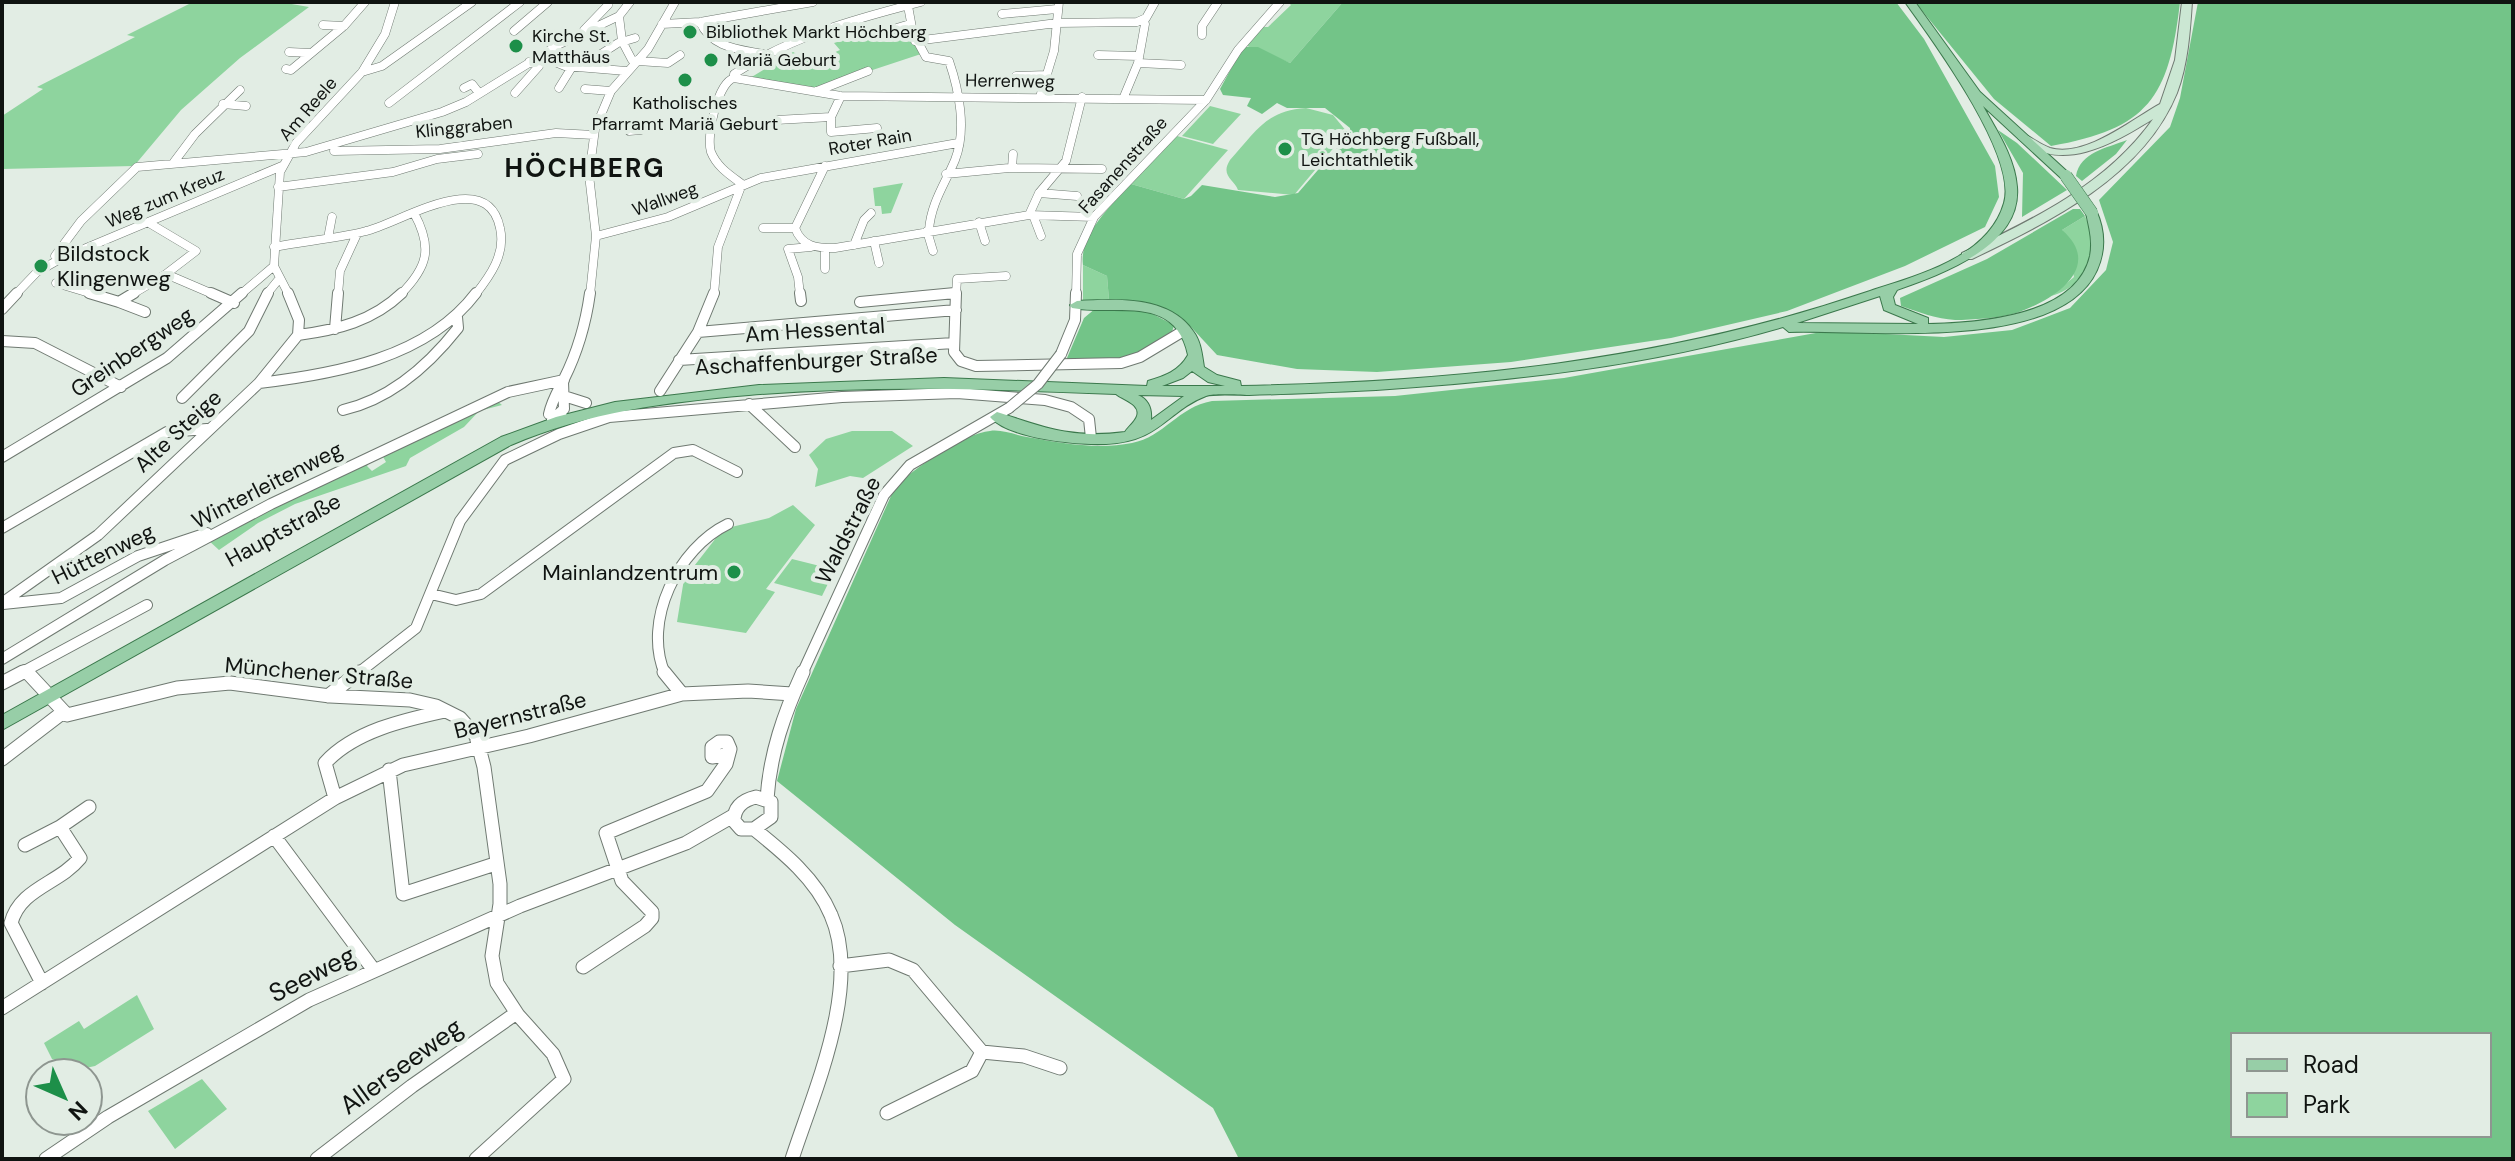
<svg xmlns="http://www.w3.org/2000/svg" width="2515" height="1161" font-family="'DM Sans',sans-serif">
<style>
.green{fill:#8ed49e}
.forest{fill:#73c488;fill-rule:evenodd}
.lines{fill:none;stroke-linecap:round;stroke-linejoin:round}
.street-far2-casing{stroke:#6f7971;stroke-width:9}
.street-far1-casing{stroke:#6f7971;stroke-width:12}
.street-casing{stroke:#6f7971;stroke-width:15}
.secondary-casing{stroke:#6f7971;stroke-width:2}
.primary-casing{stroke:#3b784c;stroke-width:2}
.street-far2{stroke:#fff;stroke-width:8}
.street-far1{stroke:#fff;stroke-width:10}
.street{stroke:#fff;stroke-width:13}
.secondary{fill:#cbe7d3;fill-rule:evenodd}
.primary{fill:#97cea7;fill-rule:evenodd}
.street-bridge-casing{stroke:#6f7971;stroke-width:12;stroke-linecap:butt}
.primary-bridge-casing{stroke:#3b784c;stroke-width:13;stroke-linecap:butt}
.street-bridge{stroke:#fff;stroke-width:10}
.primary-bridge{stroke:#97cea7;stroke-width:12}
.poi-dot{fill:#1d8f49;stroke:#e2ede4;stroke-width:3}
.labels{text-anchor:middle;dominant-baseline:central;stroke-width:8;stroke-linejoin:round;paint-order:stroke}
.far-poi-label{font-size:18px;fill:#101411;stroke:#e2ede4;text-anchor:start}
.far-street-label{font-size:18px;fill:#101411;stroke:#e2ede4}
.poi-label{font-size:22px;fill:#101411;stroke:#e2ede4;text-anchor:start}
.street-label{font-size:22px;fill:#101411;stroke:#e2ede4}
.far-district-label{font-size:26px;font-weight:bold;letter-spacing:2px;fill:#101411;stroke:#e2ede4}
.near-street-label{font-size:26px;fill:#101411;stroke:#e2ede4}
</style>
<rect width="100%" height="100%" fill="#e2ede4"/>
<path class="green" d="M193 2H280L309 7 240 58 181 110 134 166 2 169V116L43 89 37 87 135 37 127 35Z
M1288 2H1343L1290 63 1247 46 1260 27H1268L1291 5Z
M909 30 921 54 818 88 750 78 793 52 812 62 840 50 834 43 866 33 873 40Z
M1210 106 1241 114 1213 144 1182 136Z
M1306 108 1333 115 1347 132 1294 195 1238 190C1234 179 1220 176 1230 160 1255 133 1266 110 1306 108Z
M1177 136 1228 150 1184 199 1131 184Z
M903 183 891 213 882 214 881 206H875L873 188Z
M2085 216C2101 249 2088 286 2051 296L2074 277 2062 230Z
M1083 265 1107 276 1109 300 1083 301Z
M496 400 502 405 479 411 464 427 410 458 406 466 295 504 258 523 219 550 207 539 371 460 367 466 372 471 386 462 382 455Z
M852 431H892L913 446 863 478 850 476 815 487 818 469 809 455 826 439Z
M793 505 815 525 766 589 775 592 746 633 677 622 684 579 723 529 769 518Z
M836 552 843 553 822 596 774 583 792 559 828 568Z
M137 995 154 1029 95 1066 81 1069 52 1059 44 1043 79 1021 84 1029Z
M202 1079 227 1109 175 1149 148 1111Z"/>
<path class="forest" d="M1343 2H1896L1924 39 1995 166 1999 197 1985 227 1905 266 1787 311 1671 338 1511 362 1377 372 1297 369 1217 355 1191 327 1167 309 1138 301 1109 300 1107 276 1083 265C1079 234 1112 205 1131 184L1184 199 1191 196 1202 185 1275 197 1298 193 1350 133V128L1325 108H1287L1277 103 1262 114 1247 106 1251 98 1223 95 1220 89 1243 47H1258L1290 63Z
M1915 2H2180C2169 98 2148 129 2051 146L1994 99Z
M2198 2H2513V1159H1239L1213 1108 955 925 777 781 796 709 895 487C913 469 965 433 990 431 1001 429 1016 435 1027 437 1061 443 1097 450 1132 443 1164 437 1178 407 1212 401L1395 396 1564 378 1827 331 1944 337 2012 330 2070 308 2106 270 2113 242 2099 200 2170 127 2180 98ZM2233 1035H2489V1135H2233Z
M1998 130 2017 143 2067 190 2022 217 2023 173Z
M2127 140 2116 154 2082 181 2076 176C2080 152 2107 148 2127 140Z
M2073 209H2080L2085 216 2062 230C2105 267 2053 301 2016 313 1999 318 1972 320 1955 320 1937 319 1918 312 1901 306L1900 298 1987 259Z
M1096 308 1145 310 1174 325C1167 363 1094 361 1064 365L1084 318Z"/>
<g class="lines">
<g class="street-far2-casing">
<path id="street-far2" d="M908 6 913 33 926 57 949 61C959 90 967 130 955 160 945 184 931 203 929 230
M1002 14 1057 9
M619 16 622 41 632 60 638 61
M700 22C712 48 738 49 763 54
M662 24 700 22 813 2
M323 25 344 26
M584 30 608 5
M514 31 548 2
M873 35 910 24
M1202 35V26L1218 2
M915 41 1057 23 1137 22 1146 18 1155 2
M289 52 311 53
M1098 55 1139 56
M540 56 565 66 626 71
M590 61 618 43 635 38
M638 61 668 63 680 55
M1138 63 1181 65
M286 69 291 70 344 26 365 2
M362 72 382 66 472 2
M1016 76 1047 75
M734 78V74C792 36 855 19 921 2
M464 88 472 84 479 93
M559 88 572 67
M585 89 611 91
M817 91 868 71
M515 93 539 66 529 62
M841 96 831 117V132L877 128
M1040 97 1054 51 1059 2
M1123 99 1138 63 1145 24 1142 20
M389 103 520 2
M223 104 246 106
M598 119 628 128 629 131 641 130
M776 120 831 117
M334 151 440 149 556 133 594 135
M174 162 195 134 240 90
M825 166 795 228C802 247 817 248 835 248L1029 215 1094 217
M1012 168 1013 154
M946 174 1009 168 1102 169
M278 187 393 172 437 159 478 154
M1039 193 1077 196
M1029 215 1039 193 1066 161 1082 97
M1033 215 1041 236
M979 222 985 241
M149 223 196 251 166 274 215 295
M763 228H795
M927 231 933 251
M596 236 668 217 761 178 958 143
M328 238 332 217
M874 241 879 263
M854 245 864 220 871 213
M274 247C304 241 336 239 366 231 400 223 487 165 500 228 506 254 490 276 475 295
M825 248V269
M60 259 55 256 81 221 137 167 306 152 442 112 466 102 558 45 619 16 630 2
M56 283 96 295
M15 295 37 272 60 259 282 166
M131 295 166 274
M240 295 274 266
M266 295 279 279
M289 295 274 266 280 172 296 143 362 72 385 34 395 2
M338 295 340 271 357 234
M400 295C428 267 433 248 414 213
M590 295 596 236 589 175 595 129 611 91 648 49 675 2
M714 295 718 247 742 184C730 175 717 167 711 152 706 137 717 83 734 78L841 96 1206 100
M800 295 798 277 788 249 811 247
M934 295 956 293
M956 295 957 279 1006 276
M1076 295 1077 254 1094 217 1206 100 1238 50 1280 2"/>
</g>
<g class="street-far1-casing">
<path id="street-far1" d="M89 293 119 302
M134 293 119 302 145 312
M211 293 234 303
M800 293 801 301
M956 293 954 352 961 361 976 366 1121 363 1140 357 1185 330
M860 302 955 293
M2 309 17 293
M335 329 338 293
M698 332 956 310
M298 335C337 330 373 321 402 293
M2 341 35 343 121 387
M1061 354 1075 320 1076 293
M679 360 954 343
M259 383C335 374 427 358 476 293
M660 391 698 332 714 293
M564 396 586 403
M182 398 249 331 268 293
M749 404 795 447
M343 410C391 399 428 366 458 328L457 317
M563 418 549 414C552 400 558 391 564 379 577 353 586 322 590 293
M552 420 564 409 563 382
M2 457 167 358 242 293
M2 528 167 432 207 429
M431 594 456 600 481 594 674 453 693 450 737 472
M2 603 98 535 259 383 298 335 299 320 288 293
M3 604 61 598 138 556 207 533
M2 659 165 560 271 504 508 392 564 380
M25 670 28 674
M19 674 147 605
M357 674 416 628 460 521 505 460 559 434 609 417 842 397 957 393 1045 400 1071 407 1089 419 1091 438
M665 674C642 621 678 548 728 524
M802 674 884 495 910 465 1009 408"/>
</g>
<g class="street-casing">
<path id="street" d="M27 672 67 715 177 688 230 683 330 696 410 700 436 706 460 718 476 736 484 767 500 884V904L492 956 497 983 518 1015 553 1054 564 1079 476 1159
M664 672 682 694
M2 683 23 672
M328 696 359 672
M2 759 62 713
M389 770 403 894 495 864
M756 797 771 802V817L754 829H741L734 821C734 807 743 800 756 797Z
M335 798 325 763C354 731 404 720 445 711
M767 799C770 753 784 714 803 672
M60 827 89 807
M754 829C784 853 816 879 831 915 862 985 814 1091 792 1159
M274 836 373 969
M25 845 60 827 80 858C59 884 20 888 11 923L42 983
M840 966 889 960 913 970 982 1052 972 1071 887 1113
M583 967 645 926 652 918V912L622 881 606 833 707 791 726 764 730 749 727 742H719L712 747V757L726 755
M2 1008 335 798 403 765 529 736 682 694 748 691 792 694
M982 1052 1024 1056 1060 1068
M46 1159 108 1117 309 1000 520 906 686 843 733 816
M317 1159 412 1086 515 1014"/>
</g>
<g class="secondary-casing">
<path id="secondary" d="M2182 2H2192C2190 32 2188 64 2177 93 2143 177 2049 222 1972 259H1962V253C2033 220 2107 184 2153 119 2113 144 2060 175 2018 138L2028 136C2035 140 2042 145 2050 148 2085 158 2131 120 2160 104L2175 60Z"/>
</g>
<g class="primary-casing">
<path id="primary" d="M1905 2H1915L1980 92 2072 176 2070 179H2062L1983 106C1997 131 2015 158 2017 187 2022 246 1942 274 1897 290L1893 297 1895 305 1928 318V324C1977 323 2076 317 2090 256 2093 241 2089 227 2086 213L2092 209 2096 210C2105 230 2106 250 2097 270 2059 354 1865 329 1789 332L1783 327C1650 366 1513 381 1376 390 1334 392 1291 394 1249 395 1239 395 1215 393 1206 396 1167 411 1160 442 1106 444 1077 445 1010 439 990 417L997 412C1046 428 1072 439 1125 432 1128 427 1135 422 1137 416 1141 404 1123 400 1116 394 993 389 872 385 749 395 667 402 588 412 511 445L2 730V715L501 437 556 417 615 402 759 385 944 378 1147 386 1148 381C1165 376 1179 371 1188 355 1175 293 1115 316 1072 308L1070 305 1077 301C1115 299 1168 295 1193 331 1201 341 1202 355 1204 367L1217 375 1240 381 1241 386C1453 382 1665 361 1867 292 1914 276 1988 259 2004 203 2018 156 1933 41 1905 2ZM1880 296 1884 310 1918 324 1797 323ZM1192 371 1208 382 1225 386H1162L1183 378ZM1138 395 1184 396 1151 420C1152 409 1149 400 1138 395Z"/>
</g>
<use href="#street-far2" class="street-far2"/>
<use href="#street-far1" class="street-far1"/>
<use href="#street" class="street"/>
<use href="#secondary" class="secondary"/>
<use href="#primary" class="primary"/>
<g class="street-bridge-casing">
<path id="street-bridge" d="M1009 408 1038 384 1061 354"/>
</g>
<g class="primary-bridge-casing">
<path id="primary-bridge" d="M2066 176 2092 213"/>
</g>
<use href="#street-bridge" class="street-bridge"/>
<use href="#primary-bridge" class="primary-bridge"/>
</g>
<g class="poi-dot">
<circle cx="690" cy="32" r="8"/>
<circle cx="516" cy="46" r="8"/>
<circle cx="711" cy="60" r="8"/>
<circle cx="685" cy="80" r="8"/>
<circle cx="1285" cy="149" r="8"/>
<circle cx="41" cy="266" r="8"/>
<circle cx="734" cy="572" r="8"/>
</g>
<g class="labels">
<g class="far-poi-label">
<text x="706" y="32">Bibliothek Markt Höchberg</text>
<text x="532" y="36">Kirche St.<tspan x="532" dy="21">Matthäus</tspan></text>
<text x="727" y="60">Mariä Geburt</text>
<text x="685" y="103" text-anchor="middle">Katholisches<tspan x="685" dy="21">Pfarramt Mariä Geburt</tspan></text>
<text x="1301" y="139">TG Höchberg Fußball,<tspan x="1301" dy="21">Leichtathletik</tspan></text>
</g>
<g class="far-street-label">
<text transform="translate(1010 81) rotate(1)">Herrenweg</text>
<text transform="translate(308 109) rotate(-49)">Am Reele</text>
<text transform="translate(464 127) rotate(-6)">Klinggraben</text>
<text transform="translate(870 142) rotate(-10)">Roter Rain</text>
<text transform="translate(1123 165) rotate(-48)">Fasanenstraße</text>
<text transform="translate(165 198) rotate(-23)">Weg zum Kreuz</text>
<text transform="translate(665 199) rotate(-20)">Wallweg</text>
</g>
<g class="poi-label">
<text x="57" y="253">Bildstock<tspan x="57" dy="25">Klingenweg</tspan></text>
<text x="718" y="572" text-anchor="end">Mainlandzentrum</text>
</g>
<g class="street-label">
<text transform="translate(815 330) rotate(-4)">Am Hessental</text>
<text transform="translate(132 352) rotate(-34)">Greinbergweg</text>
<text transform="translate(816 361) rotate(-3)">Aschaffenburger Straße</text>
<text transform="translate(178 431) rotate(-43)">Alte Steige</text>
<text transform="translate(267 485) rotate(-27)">Winterleitenweg</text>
<text transform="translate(283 530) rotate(-29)">Hauptstraße</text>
<text transform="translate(848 530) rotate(-63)">Waldstraße</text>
<text transform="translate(103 554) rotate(-26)">Hüttenweg</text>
<text transform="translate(319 673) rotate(5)">Münchener Straße</text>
<text transform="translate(520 715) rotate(-14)">Bayernstraße</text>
</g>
<g class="far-district-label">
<text x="585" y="168">HÖCHBERG</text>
</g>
<g class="near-street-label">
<text transform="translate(312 974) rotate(-27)">Seeweg</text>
<text transform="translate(401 1066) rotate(-36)">Allerseeweg</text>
</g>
</g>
<rect width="2515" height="1161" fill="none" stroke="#101411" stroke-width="8"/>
<rect x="2231" y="1033" width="260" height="104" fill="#e2ede4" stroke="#8e9690" stroke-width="2"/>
<rect x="2247" y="1059" width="40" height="12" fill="#97cea7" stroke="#8e9690" stroke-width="2"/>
<text x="2303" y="1073" font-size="24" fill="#101411">Road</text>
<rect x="2247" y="1093" width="40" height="24" fill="#8ed49e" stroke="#8e9690" stroke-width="2"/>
<text x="2303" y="1113" font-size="24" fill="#101411">Park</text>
<g transform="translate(64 1097) rotate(135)"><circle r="38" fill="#e2ede4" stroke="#8e9690" stroke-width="2"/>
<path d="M0-6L14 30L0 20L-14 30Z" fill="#1d8f49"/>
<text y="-12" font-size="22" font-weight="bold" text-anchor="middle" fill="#101411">N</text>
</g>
</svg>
